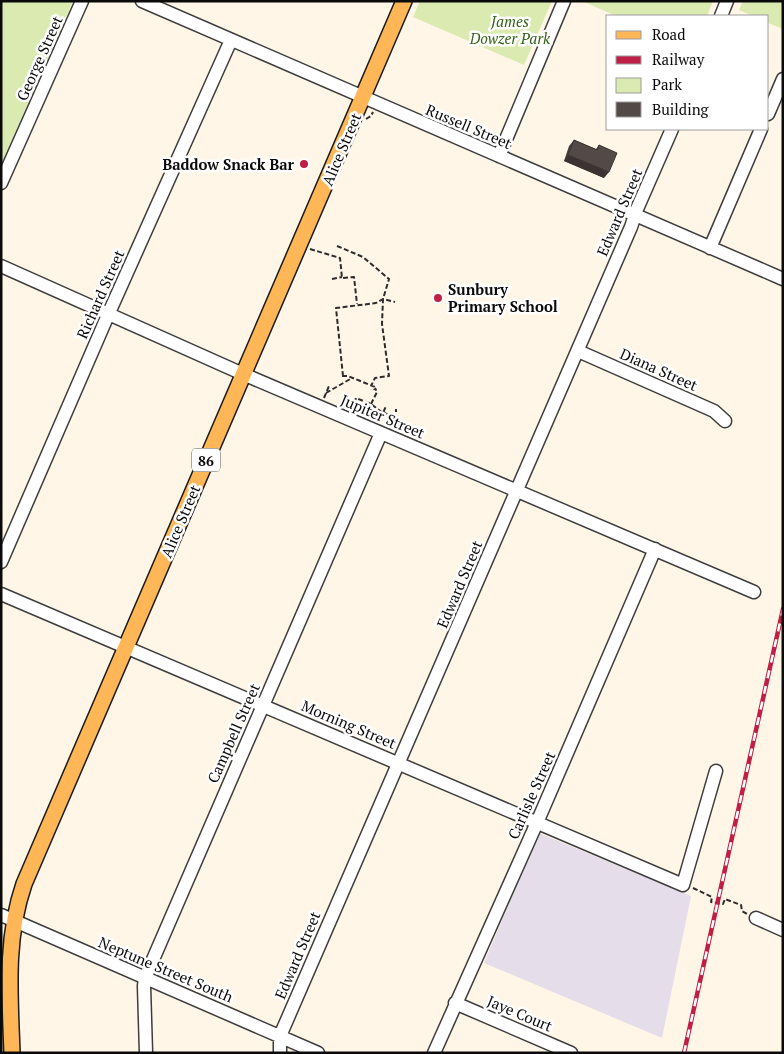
<svg xmlns="http://www.w3.org/2000/svg" width="784" height="1054" font-family="'PT Serif',serif">
<style>
.industrial{fill:#e6ddea}
.green{fill:#daeab0}
.lines{fill:none;stroke-linecap:round;stroke-linejoin:round}
.minor-casing{stroke:#3d3d3d;stroke-width:15}
.major-casing{stroke:#1b1b1b;stroke-width:18}
.path{stroke:#2c2c2c;stroke-width:2;stroke-dasharray:5 2.5;stroke-linecap:butt}
.minor{stroke:#fff;stroke-width:12}
.major{stroke:#ffb657;stroke-width:15}
.rail-casing{stroke:#bf1e45;stroke-width:4.5}
.rail{stroke:#fff;stroke-width:2.5;stroke-dasharray:8;stroke-linecap:butt}
.wall{fill:#473f3c}
.shaded-wall{fill:#3a3331}
.building{fill:#534946;stroke:#3a3331}
.poi-dot{fill:#bf1e45;stroke:#fff;stroke-width:2}
.labels{text-anchor:middle;dominant-baseline:central;stroke-width:5;stroke-linejoin:round;paint-order:stroke}
.shield{fill:#fff;stroke:#545454;stroke-width:1}
.shield-label{font-size:14px;font-weight:bold;fill:#0a0a0a}
.park-label{font-size:15px;font-style:italic;fill:#376319;stroke:#fff}
.street-label{font-size:15px;fill:#0a0a0a;stroke:#fff}
.poi-label{font-size:15px;font-weight:bold;fill:#0a0a0a;stroke:#fff;text-anchor:end}
</style>
<rect width="100%" height="100%" fill="#fff6e7"/>
<path class="industrial" d="M539 833 691 896 662 1038 484 963Z"/>
<path class="green" d="M1 1H73L1 164Z
M420 1H552L524 65 413 17Z
M582 1H713L707 16H616Z
M743 1H783V29L768 23V16H753L739 10Z"/>
<g class="lines">
<g class="minor-casing">
<path id="minor" d="M142 1 783 279
M721 16 727 1
M768 114 783 79
M499 156 564 1
M1 183 82 1
M710 248 761 129
M1 266 243 374 754 592
M578 351 714 411 725 421
M1 562 108 315 231 40
M1 594 683 885 716 771
M1 915 318 1053
M756 918 783 930
M455 1003 571 1053
M146 1053 144 986 145 978 381 433
M280 1053V1036L631 227 637 209 672 129
M434 1053 539 818 655 549"/>
</g>
<g class="major-casing">
<path id="major" d="M12 1053C10 995 5 939 24 884L404 1"/>
</g>
<path class="path" d="M366 119 371 116 373 112
M337 246 363 257 389 279 383 299 382 324 389 376 375 378 371 386
M310 249 340 258 342 278 354 277 357 304
M332 279 342 277
M342 376H348L375 387 374 390
M343 376 336 308 376 303 383 299 395 302
M326 393 352 378
M324 398 329 386
M371 404 377 392 375 388
M352 410 356 398 371 404 383 413 386 406
M384 412 394 420
M391 426 396 414V409
M693 888 712 897 711 902 723 904 725 899 741 905 742 911 747 914"/>
<use href="#minor" class="minor"/>
<use href="#major" class="major"/>
<g class="rail-casing">
<path id="rail" d="M684 1053 783 609"/>
</g>
<use href="#rail" class="rail"/>
</g>
<path class="wall" d="M574 140 596 149 599 145 604 178 564 161 569 146Z"/>
<path class="shaded-wall" d="M568 155 609 172 604 178 564 161Z"/>
<path class="building" d="M574 140 597 150 599 145 617 153 609 172 568 155Z"/>
<g class="poi-dot">
<circle cx="304" cy="164" r="5"/>
<circle cx="438" cy="298" r="5"/>
</g>
<g class="labels">
<rect class="shield" x="192" y="448.5" width="28" height="23" rx="4"/>
<g class="shield-label">
<text x="206" y="460">86</text>
</g>
<g class="park-label">
<text x="510" y="21">James<tspan x="510" dy="17">Dowzer Park</tspan></text>
</g>
<g class="street-label">
<text transform="translate(39 58) rotate(-66)">George Street</text>
<text transform="translate(469 126) rotate(23)">Russell Street</text>
<text transform="translate(341 149) rotate(-67)">Alice Street</text>
<text transform="translate(619 212) rotate(-67)">Edward Street</text>
<text transform="translate(100 294) rotate(-66)">Richard Street</text>
<text transform="translate(659 369) rotate(24)">Diana Street</text>
<text transform="translate(383 416) rotate(23)">Jupiter Street</text>
<text transform="translate(180 521) rotate(-67)">Alice Street</text>
<text transform="translate(459 584) rotate(-67)">Edward Street</text>
<text transform="translate(349 724) rotate(23)">Morning Street</text>
<text transform="translate(233 733) rotate(-66)">Campbell Street</text>
<text transform="translate(531 795) rotate(-66)">Carlisle Street</text>
<text transform="translate(297 955) rotate(-67)">Edward Street</text>
<text transform="translate(166 969) rotate(23)">Neptune Street South</text>
<text transform="translate(520 1013) rotate(23)">Jaye Court</text>
</g>
<g class="poi-label">
<text x="294" y="164">Baddow Snack Bar</text>
<text x="448" y="289" text-anchor="start">Sunbury<tspan x="448" dy="17">Primary School</tspan></text>
</g>
</g>
<rect width="784" height="1054" fill="none" stroke="#0a0a0a" stroke-width="5"/>
<rect x="606" y="15" width="162" height="115" fill="#ffffff" stroke="#9d9d9d"/>
<rect x="616" y="31" width="25" height="8" fill="#ffb657" stroke="#9d9d9d"/>
<text x="652" y="40" font-size="15" fill="#0a0a0a">Road</text>
<rect x="616" y="56" width="25" height="8" fill="#bf1e45" stroke="#9d9d9d"/>
<text x="652" y="65" font-size="15" fill="#0a0a0a">Railway</text>
<rect x="616" y="78" width="25" height="15" fill="#daeab0" stroke="#9d9d9d"/>
<text x="652" y="90" font-size="15" fill="#0a0a0a">Park</text>
<rect x="616" y="102" width="25" height="15" fill="#534946" stroke="#9d9d9d"/>
<text x="652" y="115" font-size="15" fill="#0a0a0a">Building</text>
</svg>
